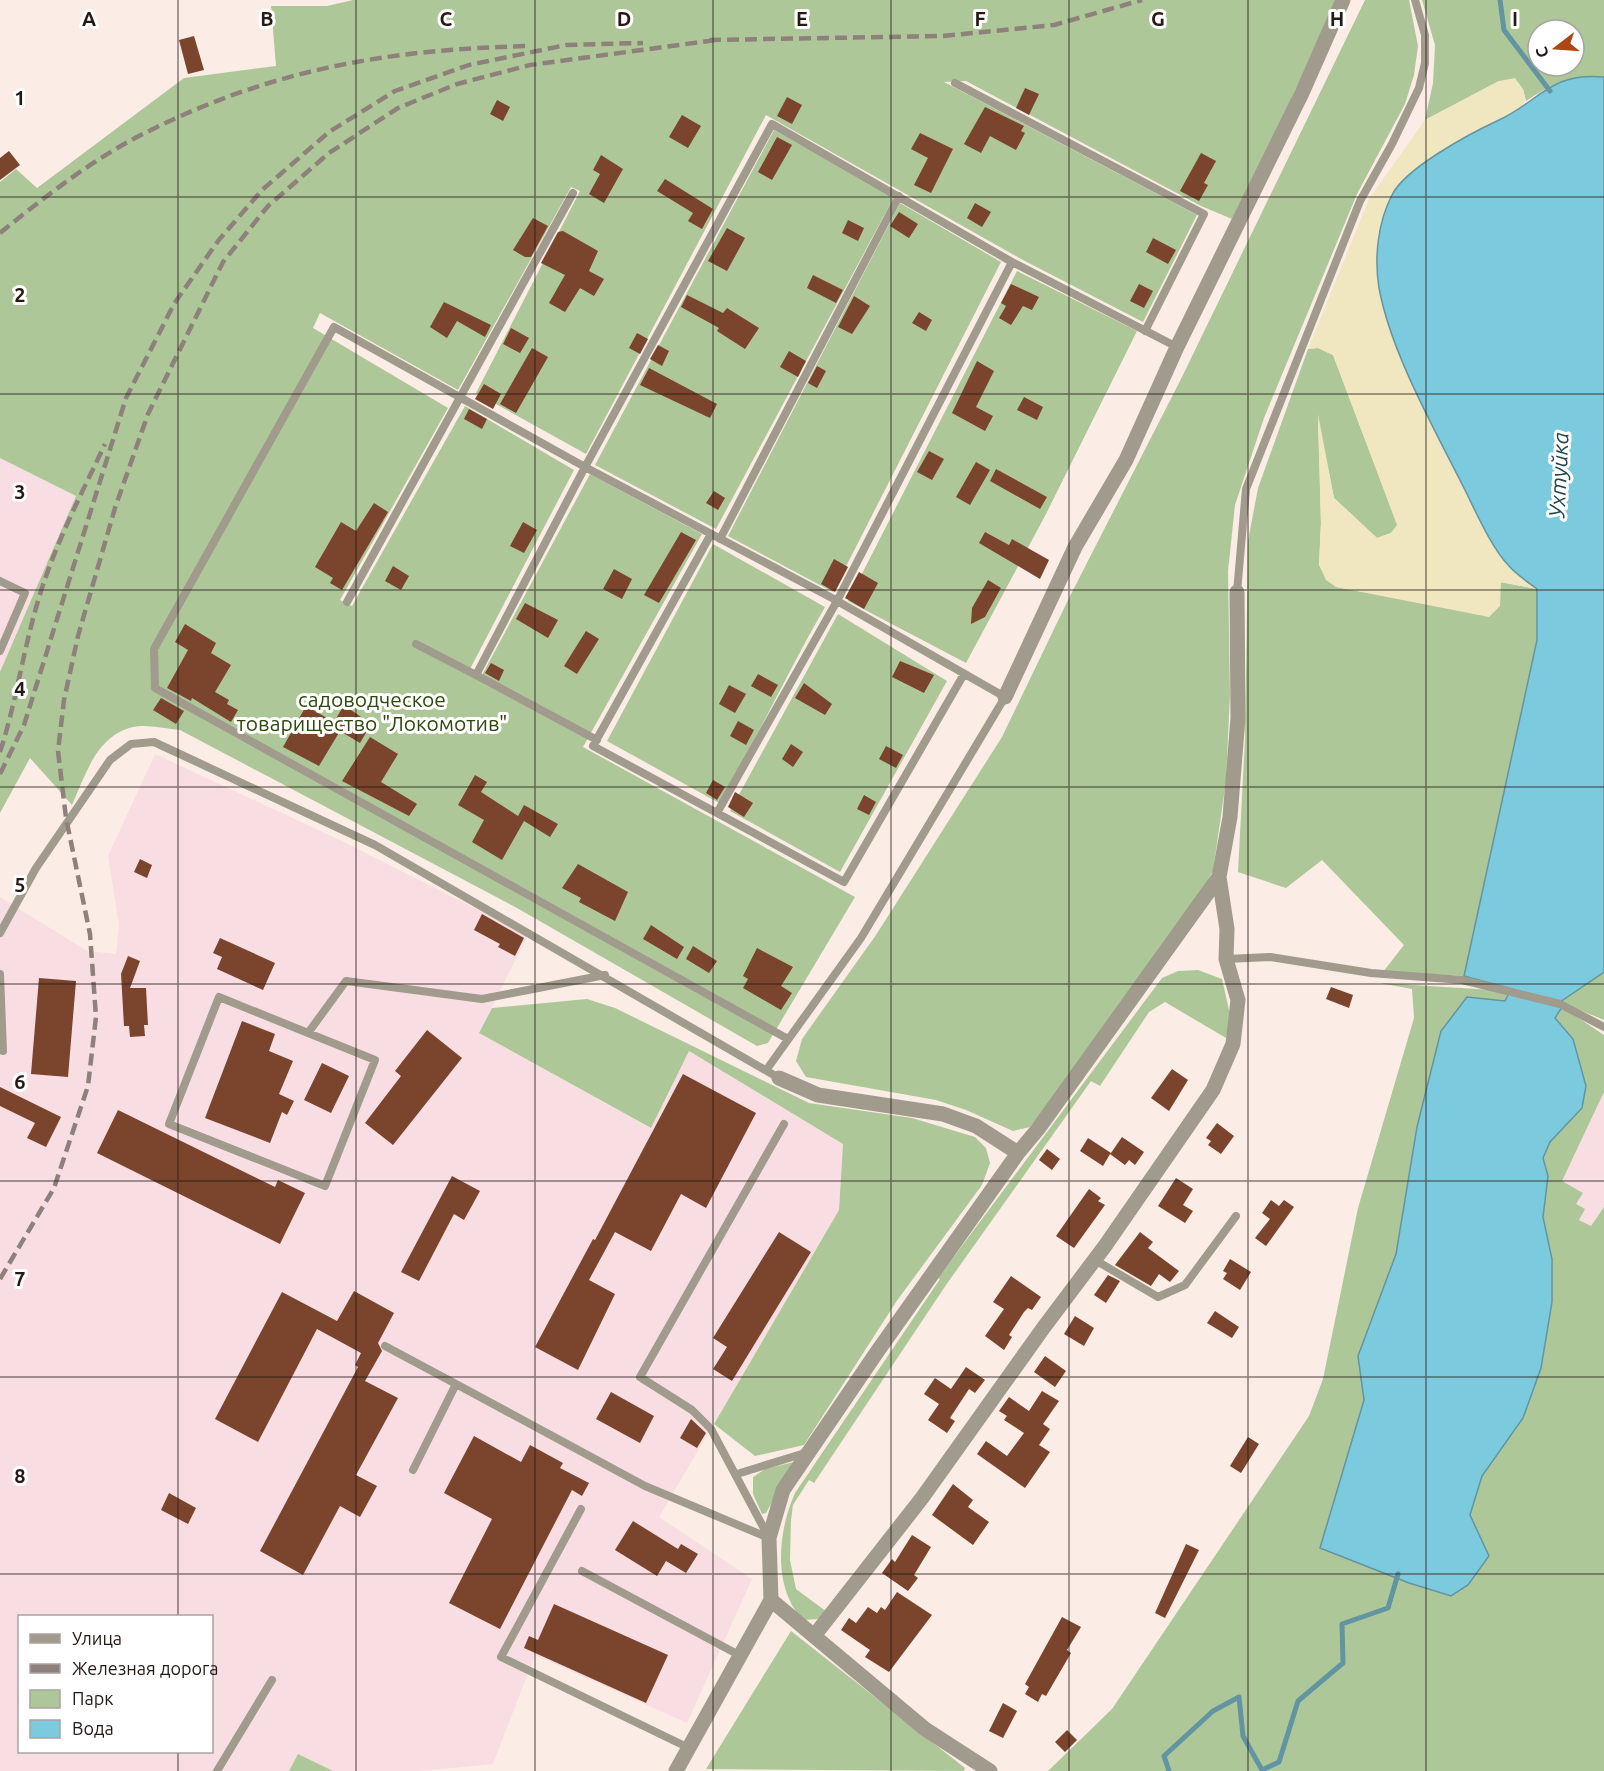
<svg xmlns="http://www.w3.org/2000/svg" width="1604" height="1771" font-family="Ubuntu,sans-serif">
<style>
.industrial{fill:#f8dee3;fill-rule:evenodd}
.green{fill:#aec799;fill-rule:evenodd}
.sand{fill:#f0e6c0}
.water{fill:#7ccade;stroke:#6295a1;stroke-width:1.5}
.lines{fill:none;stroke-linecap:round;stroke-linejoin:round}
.stream{stroke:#6295a1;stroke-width:5}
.building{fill:#7a442d}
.lane{stroke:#a09b8c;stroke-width:8}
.street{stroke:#a09b8c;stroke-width:15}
.rail{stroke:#8e807a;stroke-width:4.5;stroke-dasharray:12 6;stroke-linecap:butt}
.grid{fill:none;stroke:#271a14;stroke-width:1.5;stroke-opacity:0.55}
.labels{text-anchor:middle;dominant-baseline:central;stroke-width:6;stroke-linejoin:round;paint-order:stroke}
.park-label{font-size:21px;fill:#2e490e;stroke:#fff}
.water-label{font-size:22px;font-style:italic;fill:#21464f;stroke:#fff}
.grid-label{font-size:20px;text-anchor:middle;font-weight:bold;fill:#271a14;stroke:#fff;stroke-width:6;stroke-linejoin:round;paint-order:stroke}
</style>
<rect width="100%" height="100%" fill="#fbece5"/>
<path class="industrial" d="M0 458 76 496 0 672Z
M155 754 344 842 528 935 479 1033 650 1128 689 1051 843 1144 839 1210 659 1517 752 1579 687 1723 535 1655 493 1764 422 1771H333L298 1754 289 1771H0V897L87 951 116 954 119 925 108 856ZM20 1616H212V1752H20Z
M1604 1092V1207L1591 1226 1579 1220 1576 1204 1562 1181Z"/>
<path class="green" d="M353 0H1336L1278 128 1232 219 1201 206 966 81 944 82 1197 215 1143 322 1021 259 766 115 586 454 476 393 580 191 571 187 458 390 320 313 313 328 448 408 340 600 352 606 465 406 574 470 470 669 482 675 590 474 702 534 583 747 855 897 768 1043 757 1046 517 908 180 730C166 729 146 724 133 727 96 736 86 774 72 805L30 758 0 813V672L76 496 0 458V182L16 169 37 188 184 78 276 66 271 6H327Z
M1365 0H1409L1418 46 1414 75 1405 104 1357 194 1264 418 1235 505 1228 571 1230 694 1226 781 1213 871 1153 975 1030 1127 1013 1131 966 1110 936 1100 806 1077 796 1061 802 1039 876 935 1002 737 1068 600 1180 381Z
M1422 0H1604V77C1573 74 1551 84 1526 101L1523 89 1499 81 1425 120 1433 83 1435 45ZM1538 30H1574V66H1538Z
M774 130 894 197 716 529 595 465Z
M900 203 1001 262 833 592 728 536Z
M1017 271 1137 331 1046 514 966 663 848 601Z
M1318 348 1333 355 1398 525 1391 533 1377 538 1334 498 1318 419 1321 523 1319 565 1336 587 1397 598 1500 606V582L1537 589V640L1464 976 1383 972 1404 945 1322 860 1286 888 1238 872 1245 740 1248 541 1258 488 1308 349Z
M713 544 825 607C788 671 757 739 719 803L607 741Z
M838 614 947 681 840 872 730 811Z
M1198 970 1222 979 1231 1019 1226 1038 1165 1002 1149 1012 1100 1086 1091 1081 946 1285 814 1483 809 1480 793 1505 791 1520 790 1560 796 1589 827 1612 818 1619 803 1620C772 1587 778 1531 795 1493L940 1279 938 1278 1162 978 1178 971Z
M1604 972V1020L1560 1002Z
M1380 983 1510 991 1505 1001 1441 1031 1417 1127 1396 1254 1358 1356 1364 1400 1321 1547 1409 1583 1451 1596 1468 1585 1489 1556 1470 1516 1482 1476 1523 1418 1541 1368 1552 1302V1259L1543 1217 1548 1176 1543 1158 1550 1142 1582 1108 1586 1086 1573 1039 1555 1018 1562 1007 1604 1035V1092L1562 1181 1583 1193 1576 1204 1585 1209 1579 1220 1591 1226 1604 1207V1771H1048L1112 1709 1309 1416 1323 1379 1358 1208 1414 1018 1412 989Z
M587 999 615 1008 809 1103 912 1118 975 1137 986 1148 990 1163 982 1185 896 1302 804 1445 755 1456 714 1424 839 1210 843 1144 689 1051 651 1128 479 1033 492 1008Z
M794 1462 766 1513 762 1514 753 1494V1477L765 1469Z
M791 1631 965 1768 964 1771 706 1769Z
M298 1754 333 1771H289Z"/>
<path class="sand" d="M1515 78 1523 89 1526 101 1514 113 1474 132 1414 171 1378 237 1379 287 1394 336 1426 414 1480 520 1508 566 1537 589 1501 582 1500 606 1489 617 1336 587 1326 580 1319 565 1321 523 1318 414 1334 498 1377 538 1391 533 1397 525 1333 355 1318 348 1308 349 1369 199 1425 120 1499 81Z"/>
<path class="water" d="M1604 77V972L1560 1002 1464 976 1537 640V589C1528 582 1517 575 1509 566 1491 547 1476 512 1464 488 1434 428 1391 353 1379 288 1374 257 1378 222 1392 195 1405 168 1471 133 1499 120 1540 101 1550 72 1604 77Z
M1510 991 1562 1007 1555 1018 1573 1039 1586 1086 1582 1108 1550 1142 1543 1158 1548 1176 1543 1217 1552 1259V1302L1541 1368 1523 1418 1482 1476 1470 1515 1489 1556 1468 1585 1451 1596 1409 1583 1320 1548 1364 1400 1358 1356 1396 1254 1417 1127 1441 1031 1467 997 1505 1001Z"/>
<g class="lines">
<path class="stream" d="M1500 0 1504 30 1550 91
M1169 1771 1164 1756 1213 1711 1239 1697 1243 1736 1262 1770 1279 1762 1298 1701 1343 1663 1342 1624 1388 1608 1398 1574"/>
</g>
<path class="building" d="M194 36 204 70 188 74 179 40Z
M1025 88 1039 94 1029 115 1016 108Z
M787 97 802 105 792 124 777 116Z
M497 100 510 107 503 121 490 114Z
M985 107 1024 126 1021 131 1025 133 1016 150 990 136 981 153 964 144Z
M682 115 701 126 688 148 669 137Z
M920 133 953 149 931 193 914 185 928 158 911 149Z
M777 137 792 145 772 180 758 172Z
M9 151 20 165 0 180V158Z
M1201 153 1216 161 1204 183 1208 185 1199 201 1180 191Z
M601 155 623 169 604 203 589 194 600 174 593 170Z
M665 179 713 209 702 229 688 221 693 213 657 191Z
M975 203 991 212 982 227 967 218Z
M899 212 918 224 909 238 890 226Z
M533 218 548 226 531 257H525L513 250Z
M848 220 864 228 858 241 842 233Z
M727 228 745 238 727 271 708 261Z
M563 231 598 251 589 271 604 279 594 296 580 288 565 312 549 303 565 275 541 263 558 232Z
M1153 238 1176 250 1168 264 1146 252Z
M813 275 843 290 836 303 807 288Z
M1011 284 1039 297 1032 310 1023 306 1011 325 999 318 1006 306 1001 303Z
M1139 284 1153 291 1144 308 1130 301Z
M687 295 723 313 727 308 759 328 745 349 717 331 719 328 681 307Z
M854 296 870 306 852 334 838 327Z
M444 302 491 325 485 337 457 321 447 338 430 327Z
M919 312 932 320 926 331 912 323Z
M511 328 529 338 520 353 503 344Z
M637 333 648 339 640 354 629 348Z
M658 345 669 351 662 366 650 359Z
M532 348 548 357 516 413 500 404Z
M789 351 806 361 798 377 780 367Z
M977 361 994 371 976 407 993 416 985 431 952 413Z
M817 366 826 371 817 388 808 383Z
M649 368 717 404 710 418 640 385Z
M484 384 501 394 493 409 475 399Z
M1024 397 1043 407 1037 420 1017 410Z
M469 409 487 419 482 429 464 419Z
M929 451 944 459 932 480 917 472Z
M976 462 990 470 970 505 956 497Z
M996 469 1047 497 1040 509 990 481Z
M714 491 725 498 718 510 706 503Z
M374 503 388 512 342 590 330 583 333 578 315 567 341 522 356 531Z
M523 522 537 530 524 553 510 546Z
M681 532 696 540 659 603 644 595Z
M985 532 1009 545 1012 539 1049 560 1040 579 979 543Z
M834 559 848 567 835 592 821 584Z
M393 566 409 576 401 590 385 581Z
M614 569 632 579 622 599 603 589Z
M859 572 878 583 864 609 845 598Z
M988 580 1001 588 985 617 971 624 972 608Z
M525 603 558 620 548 638 516 619Z
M185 624 216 643 211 653 231 665 215 692 229 700 227 704 238 710 231 722 192 698 191 701 167 688 188 650 175 642Z
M586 631 599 639 577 674 564 666Z
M900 661 934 675 924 693 892 677Z
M491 663 504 670 499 681 485 673Z
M758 674 778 685 771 697 751 686Z
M804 683 832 704 825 715 795 698Z
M729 685 746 694 735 713 719 704Z
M161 698 184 711 176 724 153 710Z
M344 705 371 724 360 743 340 731 319 766 283 747 306 706 334 722Z
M738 721 754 730 746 745 730 736Z
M370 737 398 754 381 782 417 804 409 816 342 781Z
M791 744 803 752 793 767 782 759Z
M886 746 903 755 896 768 879 759Z
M475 775 487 782 481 792 518 816 524 805 558 824 550 837 524 821 502 860 472 842 484 820 458 805Z
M713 780 725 787 717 800 706 793Z
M735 792 753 803 744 817 728 807Z
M864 795 876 802 869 815 857 809Z
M140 859 152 865 147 878 134 872Z
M578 864 628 892 615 921 579 902 581 898 562 888Z
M482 914 524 938 515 956 498 947 500 944 474 930Z
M651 925 684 947 677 959 643 939Z
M220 938 275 963 263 990 217 969 222 957 213 953Z
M693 946 717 961 709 973 686 959Z
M757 948 793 967 781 986 792 993 781 1010 743 988 748 979 743 976Z
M128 956 140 961 130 988H146L148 1025H144L145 1036 130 1037 129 1026H124L121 974Z
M39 978 76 981 68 1077 31 1074Z
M1331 987 1353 995 1349 1008 1326 999Z
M242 1021 275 1034 269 1051 293 1061 279 1094 294 1101 287 1115 282 1112 270 1143 205 1118Z
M427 1030 462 1058 393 1145 365 1123 401 1076 395 1071Z
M322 1063 349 1076 331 1113 304 1100Z
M1172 1069 1188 1080 1169 1111 1151 1098Z
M683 1074 756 1113 706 1208 681 1194 651 1251 615 1232 589 1280 615 1294 578 1370 535 1347 593 1239 595 1240Z
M0 1087 61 1117 46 1147 27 1138 35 1123 0 1106Z
M118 1110 275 1187 278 1180 305 1193 280 1244 97 1153Z
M1217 1123 1234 1136 1221 1154 1208 1145 1211 1141 1206 1138Z
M1122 1137 1144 1152 1135 1165 1129 1160 1125 1165 1110 1154 1103 1166 1080 1151 1088 1138 1111 1153Z
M1047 1149 1060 1159 1052 1170 1039 1160Z
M452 1176 480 1191 464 1220 454 1214 419 1281 401 1272Z
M1176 1178 1193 1189 1183 1205 1193 1211 1185 1223 1158 1206Z
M1089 1189 1101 1198 1098 1201 1105 1205 1074 1248 1056 1236Z
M1271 1200 1279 1206 1284 1200 1294 1207 1266 1246 1255 1238 1270 1219 1262 1213Z
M779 1232 811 1252 732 1381 713 1369 727 1347 713 1338Z
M1140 1232 1153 1242 1148 1248 1179 1271 1170 1282 1159 1274 1151 1286 1115 1265Z
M1230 1259 1251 1272 1240 1290 1223 1279 1227 1273 1223 1271Z
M1108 1275 1120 1281 1106 1303 1094 1295Z
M1011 1276 1041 1297 1032 1310 1028 1308 1024 1312 1009 1335 1012 1337 1004 1350 985 1336 1004 1309 993 1302Z
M354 1291 394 1313 378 1343 382 1351 365 1381 398 1398 356 1475 377 1486 360 1517 340 1506 303 1575 260 1551 358 1367 355 1365 361 1353 317 1329 258 1442 215 1419 282 1292 337 1321Z
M1215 1311 1239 1327 1232 1338 1207 1323Z
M1075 1316 1094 1328 1084 1346 1064 1334Z
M1045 1356 1066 1371 1055 1387 1034 1372Z
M966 1367 985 1380 975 1393 969 1389 950 1418 955 1421 947 1433 928 1420 939 1404 924 1394 935 1378 951 1389Z
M1042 1391 1059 1401 1043 1424 1050 1429 1039 1445 1050 1452 1025 1488 977 1454 986 1441 1007 1456 1024 1433 1004 1420 1007 1416 999 1411 1009 1397 1029 1411Z
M611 1392 654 1416 640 1443 596 1419Z
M691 1419 706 1433 697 1448 680 1438Z
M474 1436 521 1462 530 1445 563 1463 560 1468 589 1483 582 1496 572 1490 500 1629 449 1603 492 1519 444 1493Z
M1248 1437 1259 1444 1241 1473 1230 1466Z
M953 1484 973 1500 968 1507 989 1522 973 1545 932 1515Z
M169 1493 196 1508 188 1524 161 1510Z
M633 1521 678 1549 681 1544 698 1554 686 1573 666 1561 657 1576 615 1550Z
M912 1535 931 1547 914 1575 918 1578 908 1591 882 1573 892 1559 895 1562Z
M1186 1544 1199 1550 1165 1618 1155 1613Z
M897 1592 932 1615 889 1672 865 1657 870 1650 841 1630 849 1618 856 1623 868 1607 877 1613 881 1607 885 1610Z
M554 1604 668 1655 646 1703 524 1648 529 1636 538 1640Z
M1062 1617 1081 1627 1067 1650 1071 1653 1046 1696 1042 1694 1038 1702 1025 1694 1029 1687 1025 1684Z
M1003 1703 1017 1711 1003 1738 989 1731Z
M1067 1730 1077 1740 1065 1752 1055 1742Z"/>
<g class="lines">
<path class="lane" d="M955 83 1204 214 1145 331
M711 534 593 746 717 813
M720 539 899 196
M0 581 25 593 0 651
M1237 592 1246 489 1360 201 1392 144 1419 88 1425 63V35L1415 0
M347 602 573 193
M416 644 476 675
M964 674 844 882 717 813 837 601 1012 262 1177 347
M597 740 476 675 585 467 772 124 1012 262
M0 933 36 868 110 760 131 744 154 742 375 845 779 1078
M1226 959 1270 957 1371 973 1462 980 1560 1004 1604 1027
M0 974 3 1051
M219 997 375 1060 325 1186 169 1124Z
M308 1033 346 981 482 999 605 975
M767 1069 861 938 1005 697 832 598 585 467 334 327 154 649 155 688 788 1039
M1095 1260 1158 1297 1185 1285 1236 1216
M385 1346 456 1384
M413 1470 456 1384 645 1486 769 1538 711 1429 692 1410 640 1377 784 1124
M737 1474 805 1453
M581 1509 501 1657 689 1748
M582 1571 739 1655
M217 1771 272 1680"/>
<path class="street" d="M1005 697 1075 547 1126 460 1177 347 1302 93 1343 0
M1018 1153 1038 1129 1219 877 1230 817 1238 718 1237 592
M771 1600 925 1729 990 1771
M814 1636 922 1498 1044 1327 1105 1246 1213 1090 1233 1044 1238 1000 1226 959 1227 929 1219 877
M676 1771 771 1600 769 1538 783 1490 877 1352 1018 1153 976 1126 943 1114 818 1095 779 1078"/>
<path class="rail" d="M709 40 943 36 1054 25 1142 0
M0 233C46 196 94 158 147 132 272 69 391 49 530 46
M0 752C16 703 23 651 38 601 54 546 81 495 105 444
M0 774 24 725 126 398 174 304 218 241 262 190 329 132 395 91 469 65 566 45 643 43
M0 1279 54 1188 88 1086 96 1017 90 934 66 818 58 751 64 700 78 636 115 508 148 414 223 262 268 206 329 153 398 108 457 84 530 65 716 40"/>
</g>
<path class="grid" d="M178 0V1616M356 0V1771M535 0V1771M713 0V1771M891 0V1771M1069 0V1771M1248 0V1771M1426 0V1771M0 197H1604M0 394H1604M0 590H1604M0 787H1604M0 984H1604M0 1181H1604M0 1377H1604M0 1574H1604M178 1752V1771"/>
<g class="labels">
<g class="park-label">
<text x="372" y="699">садоводческое<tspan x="372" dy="24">товарищество "Локомотив"</tspan></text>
</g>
<g class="water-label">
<text transform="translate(1558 475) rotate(-87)">Ухтуйка</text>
</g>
</g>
<g class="grid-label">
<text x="89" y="26">A</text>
<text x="267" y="26">B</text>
<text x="446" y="26">C</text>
<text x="624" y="26">D</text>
<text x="802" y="26">E</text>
<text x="980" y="26">F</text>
<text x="1158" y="26">G</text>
<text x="1337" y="26">H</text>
<text x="1515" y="26">I</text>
<text x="20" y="105">1</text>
<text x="20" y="302">2</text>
<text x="20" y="499">3</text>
<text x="20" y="696">4</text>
<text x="20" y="892">5</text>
<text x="20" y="1089">6</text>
<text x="20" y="1286">7</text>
<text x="20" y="1483">8</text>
</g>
<rect x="18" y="1615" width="195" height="138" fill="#ffffff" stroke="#a9a3a1" stroke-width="1.5"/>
<rect x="30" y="1634" width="30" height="9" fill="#a09b8c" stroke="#a9a3a1" stroke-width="1.5"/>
<text x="72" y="1645" font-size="18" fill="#271a14">Улица</text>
<rect x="30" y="1664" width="30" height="9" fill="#8e807a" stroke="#a9a3a1" stroke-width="1.5"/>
<text x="72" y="1675" font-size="18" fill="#271a14">Железная дорога</text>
<rect x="30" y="1690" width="30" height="18" fill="#aec799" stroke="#a9a3a1" stroke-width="1.5"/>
<text x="72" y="1705" font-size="18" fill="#271a14">Парк</text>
<rect x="30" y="1720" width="30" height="18" fill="#7ccade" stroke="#a9a3a1" stroke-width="1.5"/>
<text x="72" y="1735" font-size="18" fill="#271a14">Вода</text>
<g transform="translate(1556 48) rotate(253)"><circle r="28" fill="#ffffff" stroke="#a9a3a1" stroke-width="1.5"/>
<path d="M0-4.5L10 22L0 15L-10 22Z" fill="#ab4712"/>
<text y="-9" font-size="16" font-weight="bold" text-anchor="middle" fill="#271a14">С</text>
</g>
</svg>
